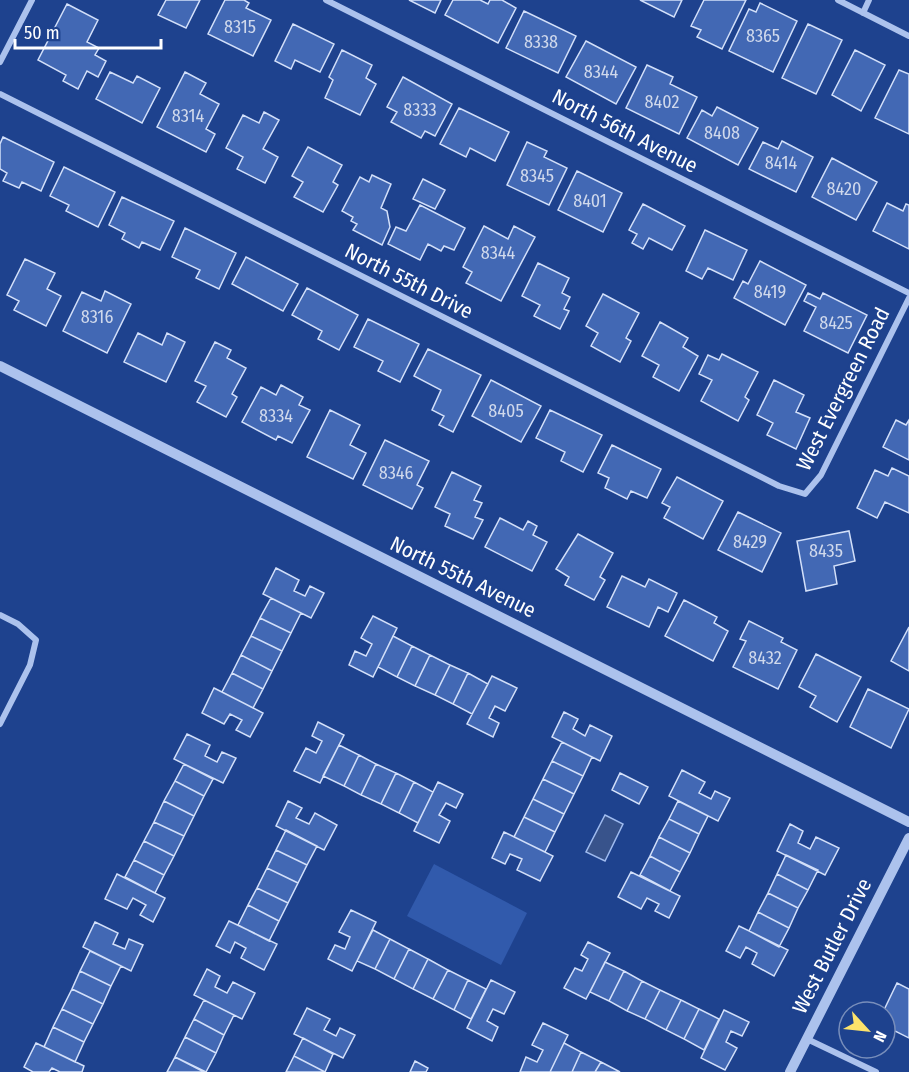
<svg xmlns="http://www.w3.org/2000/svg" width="909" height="1072" font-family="'Fira Sans Condensed',sans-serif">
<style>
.green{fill:#315aac}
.water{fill:#38538b;stroke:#9fbbef;stroke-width:1.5}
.building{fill:#4268b4;stroke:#d2dff9;stroke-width:1.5}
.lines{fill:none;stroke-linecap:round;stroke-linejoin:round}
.minor{stroke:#acc2ed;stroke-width:6}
.tertiary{stroke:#acc2ed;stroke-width:10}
.labels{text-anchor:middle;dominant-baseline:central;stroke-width:5;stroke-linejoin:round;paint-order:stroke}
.number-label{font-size:18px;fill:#d0d9ec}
.street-label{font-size:21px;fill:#fff;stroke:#1e428e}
</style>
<rect width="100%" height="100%" fill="#1e428e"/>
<path class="green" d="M434 864 527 913 501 965 407 916Z"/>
<path class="water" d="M605 815 623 824 605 861 586 852Z"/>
<path class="building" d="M166 0H200L186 28 158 15Z
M225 0H244L249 3 246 8 271 20 253 56 208 34Z
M409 0H441L435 13Z
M453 0H480L488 4 490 0H502L516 8 498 43 445 15Z
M640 0H682L674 17Z
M704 0H746L722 49 697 37 701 30 691 26Z
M760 3 797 21 773 72 729 51 749 9 756 12Z
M67 4 98 20 87 42 99 48 95 55 106 61 98 77 87 71 78 89 63 81 66 75 38 60Z
M524 11 576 36 558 73 506 48Z
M293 24 334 44 320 72 295 60 291 69 275 61Z
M808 24 842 40 816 94 782 78Z
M586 41 636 67 616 104 566 77Z
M342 50 372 65 366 78 376 84 360 115 325 98 333 80 329 77Z
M855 50 885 65 861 111 832 95Z
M647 65 673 77 670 84 697 97 679 134 626 108Z
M899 70 909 74V134L875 118Z
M110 72 133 83 137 76 160 88 142 123 96 99Z
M185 72 206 83 200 94 219 104 206 129 215 134 206 152 157 127Z
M403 77 452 104 435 136 425 131 421 138 391 122 397 112 387 107Z
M717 107 758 128 738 165 687 138 702 110 712 116Z
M459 108 509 132 495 161 470 148 466 157 440 144Z
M264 112 279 120 263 149 278 157 265 183 237 169 243 157 226 148 243 115 259 123Z
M3 137 54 162 41 191 22 182 19 188 3 181 7 173 0 169V144Z
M782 141 813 157 796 192 749 169 763 142 778 149Z
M527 142 547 151 544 157 567 168 549 205 507 185Z
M308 147 342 165 333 182 338 185 323 212 294 197 303 182 292 176Z
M832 158 877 182 856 220 812 197Z
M64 167 115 192 98 227 66 211 69 205 50 196Z
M577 171 622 193 603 232 558 210Z
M372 175 391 184 381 208 387 211 390 227 382 245 353 230 357 224 351 221 353 217 342 211 360 177 369 182Z
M423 179 445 190 435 209 413 199Z
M122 197 174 221 160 250 142 242 139 248 122 239 125 233 109 225Z
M887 203 903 211 906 204 909 205V249L873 231Z
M643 204 685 226 672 250 649 238 643 249 632 243 637 234 629 230Z
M420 205 465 228 454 250 444 246 441 251 428 244 420 260 388 244 396 227 406 231Z
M484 226 508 239 514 226 535 237 501 301 466 283 472 272 463 267Z
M185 228 236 253 219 289 196 278 200 270 172 257Z
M705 230 747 250 733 280 708 268 702 279 686 271Z
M246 257 298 284 283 311 232 284Z
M25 259 55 273 47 289 61 296 46 326 14 310 19 301 7 295Z
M760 261 806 285 785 325 734 298 743 281 748 284Z
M538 263 569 278 562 293 570 297 564 309 569 311 560 329 534 316 540 305 522 296Z
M307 288 358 315 339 350 318 339 322 331 292 315Z
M105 291 131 304 107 353 63 331 82 292 101 301Z
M808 293 820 299 823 293 867 315 848 353 804 331 816 307 804 301Z
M603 294 639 313 626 338 631 341 620 362 591 346 598 333 586 326Z
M368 319 419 344 400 382 378 371 383 361 354 347Z
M660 322 688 338 683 347 698 356 679 391 653 377 659 365 642 356Z
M138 333 162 345 167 333 185 342 166 382 124 362Z
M215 342 231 350 227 358 246 368 232 394 237 397 226 417 197 402 206 386 195 381Z
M428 349 481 375 453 432 439 425 444 416 432 410 441 390 414 376Z
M722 354 758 372 745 397 749 400 738 421 701 401 712 380 699 374 708 355 719 360Z
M491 380 541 406 521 442 472 416Z
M774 380 804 395 796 412 810 418 796 449 767 435 773 423 757 415Z
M281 385 303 397 299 405 310 410 292 443 278 436 276 440 242 422 261 387 276 395Z
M330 410 360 425 350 445 366 453 353 479 307 457Z
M550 410 602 435 583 472 561 461 565 452 536 438Z
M896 420 906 425 909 420V460L883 447Z
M385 440 429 461 417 485 423 488 412 509 363 485Z
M612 445 661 469 647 498 631 491 627 499 605 488 609 478 598 473Z
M892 468 909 476V513L885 502 877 518 857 508 875 470 888 476Z
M452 472 481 486 474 500 482 503 475 517 483 520 473 539 445 526 450 514 435 507Z
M677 477 723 501 703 539 664 518 670 507 662 503Z
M738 512 781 533 762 572 718 550Z
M500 518 523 530 528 521 537 526 533 535 547 542 532 571 485 547Z
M849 531 855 561 834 566 837 584 806 591 797 541Z
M578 534 613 553 600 577 605 580 594 600 565 585 569 577 556 569Z
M276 568 299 580 294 591 305 596 310 586 324 593 311 618 263 594Z
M622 576 645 587 649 579 677 593 668 612 658 607 649 627 607 607Z
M271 598 301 613 291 633 260 618Z
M684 600 717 617 714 623 728 631 713 661 665 636Z
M373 616 397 628 373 677 349 665 355 651 366 656 372 644 361 638Z
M260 618 291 633 282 651 251 636Z
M749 621 783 638 781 642 797 650 778 689 733 667 746 641 740 639Z
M909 627V671L891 661Z
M251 636 282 651 272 671 241 655Z
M393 636 412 646 397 677 378 667Z
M412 646 430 655 415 686 397 677Z
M816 654 861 677 837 722 810 707 816 696 799 687Z
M241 655 272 671 263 689 232 673Z
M430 655 450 665 435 695 415 686Z
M450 665 468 673 453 704 435 695Z
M232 673 263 689 253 708 222 692Z
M468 673 488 684 472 714 453 704Z
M492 676 517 688 505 711 495 706 489 718 499 723 493 737 467 724Z
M214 688 263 713 250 737 236 730 242 720 230 714 224 724 202 713Z
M868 689 909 709 891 748 850 727Z
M564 712 578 719 573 729 585 736 590 725 612 736 600 761 552 737Z
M318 722 344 735 320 783 294 771 306 748 316 753 322 741 312 736Z
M187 734 210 745 205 756 217 762 222 752 236 758 223 783 174 759Z
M562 742 592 757 583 776 552 761Z
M339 745 359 755 344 786 323 776Z
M359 755 376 764 361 795 344 786Z
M552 761 583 776 574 794 543 779Z
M184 764 213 779 204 796 175 781Z
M376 764 396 773 381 804 361 795Z
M682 770 705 782 699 793 711 799 715 791 730 798 718 821 669 796Z
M396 773 414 782 399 813 381 804Z
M620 773 648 787 639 804 612 790Z
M543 779 574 794 564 814 533 799Z
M175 781 204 796 194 816 164 801Z
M414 782 433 792 418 823 399 813Z
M438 782 463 794 456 808 446 803 439 815 450 821 439 843 414 831Z
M533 799 564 814 555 832 524 817Z
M164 801 194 816 184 836 154 822Z
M288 801 302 808 296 818 309 824 315 813 337 825 324 850 276 826Z
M678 801 708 816 699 834 669 819Z
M524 817 555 832 545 852 514 837Z
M669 819 699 834 690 853 659 837Z
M154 822 184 836 174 856 144 841Z
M790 824 803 831 798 843 810 849 816 837 839 848 825 875 777 851Z
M286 830 317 846 307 865 276 850Z
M504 832 553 856 540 881 517 870 522 859 510 854 505 864 492 858Z
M659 837 690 853 680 872 650 856Z
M144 841 174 856 164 875 134 860Z
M276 850 307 865 298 883 267 868Z
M786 855 818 870 808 890 777 874Z
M650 856 680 872 670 891 640 875Z
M134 860 164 875 155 893 125 877Z
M267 868 298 883 288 903 257 888Z
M631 872 680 896 669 918 655 911 659 904 647 898 641 909 618 897Z
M117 874 165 898 153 922 140 915 146 905 133 898 127 909 105 899Z
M777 874 808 890 798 908 768 893Z
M257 888 288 903 279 921 248 905Z
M768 893 798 908 789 928 758 912Z
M248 905 279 921 269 941 238 925Z
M351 910 376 922 352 971 328 959 335 945 345 949 350 937 339 932Z
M758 912 789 928 779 947 749 931Z
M229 921 277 944 264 970 241 958 246 948 235 942 230 953 216 946Z
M95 922 118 933 113 944 125 949 129 939 143 945 131 971 83 947Z
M739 926 788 950 774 976 752 964 757 953 746 947 740 958 726 951Z
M373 930 390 939 375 969 357 961Z
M390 939 409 949 394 979 375 969Z
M588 942 610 953 586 999 564 988 575 968 582 971 588 959 581 955Z
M409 949 428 959 413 989 394 979Z
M90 951 121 966 111 986 80 971Z
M428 959 448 970 433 999 413 989Z
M605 962 624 971 609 1001 590 992Z
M207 969 220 976 215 987 227 993 233 982 255 993 242 1019 194 995Z
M448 970 468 980 454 1010 433 999Z
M80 971 111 986 103 1004 72 989Z
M624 971 642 981 627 1011 609 1001Z
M468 980 486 989 471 1019 454 1010Z
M491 980 515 992 504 1014 493 1009 487 1021 498 1027 492 1041 467 1028Z
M642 981 660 990 645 1019 627 1011Z
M897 983 909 989V1038L885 1026V1012H883Z
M72 989 103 1004 93 1024 62 1009Z
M660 990 681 1000 666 1030 645 1019Z
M204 1000 234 1015 224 1035 194 1019Z
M681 1000 699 1009 684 1039 666 1030Z
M307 1008 330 1019 324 1030 336 1036 340 1028 355 1035 343 1058 294 1034Z
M62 1009 93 1024 84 1042 53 1027Z
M699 1009 719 1019 704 1050 684 1039Z
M724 1010 749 1022 742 1036 731 1031 726 1042 737 1048 725 1070 701 1058Z
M194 1019 224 1035 216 1053 185 1037Z
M543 1023 568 1035 564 1043 550 1072H520L526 1057 537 1062 543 1050 532 1045Z
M53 1027 84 1042 75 1062 44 1047Z
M185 1037 216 1053 206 1072 175 1057Z
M303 1038 333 1054 325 1072 294 1056Z
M36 1043 84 1066 82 1072H60L52 1068 49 1072H33L24 1067Z
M564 1043 581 1052 572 1072H550Z
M581 1052 601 1062 595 1072H572Z
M294 1056 325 1072H286Z
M175 1057 204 1072H167Z
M415 1061 428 1068 426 1072H410Z
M601 1062 620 1072H595Z"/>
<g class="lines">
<path class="minor" d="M326 0 909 293
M838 0 909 36
M863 13 869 0
M0 62 32 0
M0 94 779 486 805 494 821 475 909 298
M0 615 18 624 36 640 30 665 0 724
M807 1039 876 1072"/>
<path class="tertiary" d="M0 366 909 822
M790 1072 909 838"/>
</g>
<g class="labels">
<g class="number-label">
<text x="240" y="27">8315</text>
<text x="763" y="36">8365</text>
<text x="541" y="42">8338</text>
<text x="601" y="72">8344</text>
<text x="662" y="102">8402</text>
<text x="420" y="110">8333</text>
<text x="188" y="116">8314</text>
<text x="722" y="133">8408</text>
<text x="781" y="163">8414</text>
<text x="537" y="176">8345</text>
<text x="844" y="189">8420</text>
<text x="590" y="201">8401</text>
<text x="498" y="253">8344</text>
<text x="770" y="292">8419</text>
<text x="97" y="317">8316</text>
<text x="836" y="323">8425</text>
<text x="506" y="411">8405</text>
<text x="276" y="416">8334</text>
<text x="396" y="473">8346</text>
<text x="750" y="542">8429</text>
<text x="826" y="551">8435</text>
<text x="765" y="658">8432</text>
</g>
<g class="street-label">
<text transform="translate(625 131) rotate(27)">North 56th Avenue</text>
<text transform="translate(409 281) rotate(27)">North 55th Drive</text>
<text transform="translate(843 389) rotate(-63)">West Evergreen Road</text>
<text transform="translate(463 577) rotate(26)">North 55th Avenue</text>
<text transform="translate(832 946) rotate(-63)">West Butler Drive</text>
</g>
</g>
<g transform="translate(867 1030) rotate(117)"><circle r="28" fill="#1e428e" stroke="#788ebb" stroke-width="1.5"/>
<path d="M0-4.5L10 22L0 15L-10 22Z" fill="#fce26b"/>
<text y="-9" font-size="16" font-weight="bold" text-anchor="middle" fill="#ffffff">N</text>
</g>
<path d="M15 39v9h146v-9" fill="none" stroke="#ffffff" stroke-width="3"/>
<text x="24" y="39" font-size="18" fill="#ffffff" stroke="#1e428e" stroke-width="4.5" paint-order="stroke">50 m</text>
</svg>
